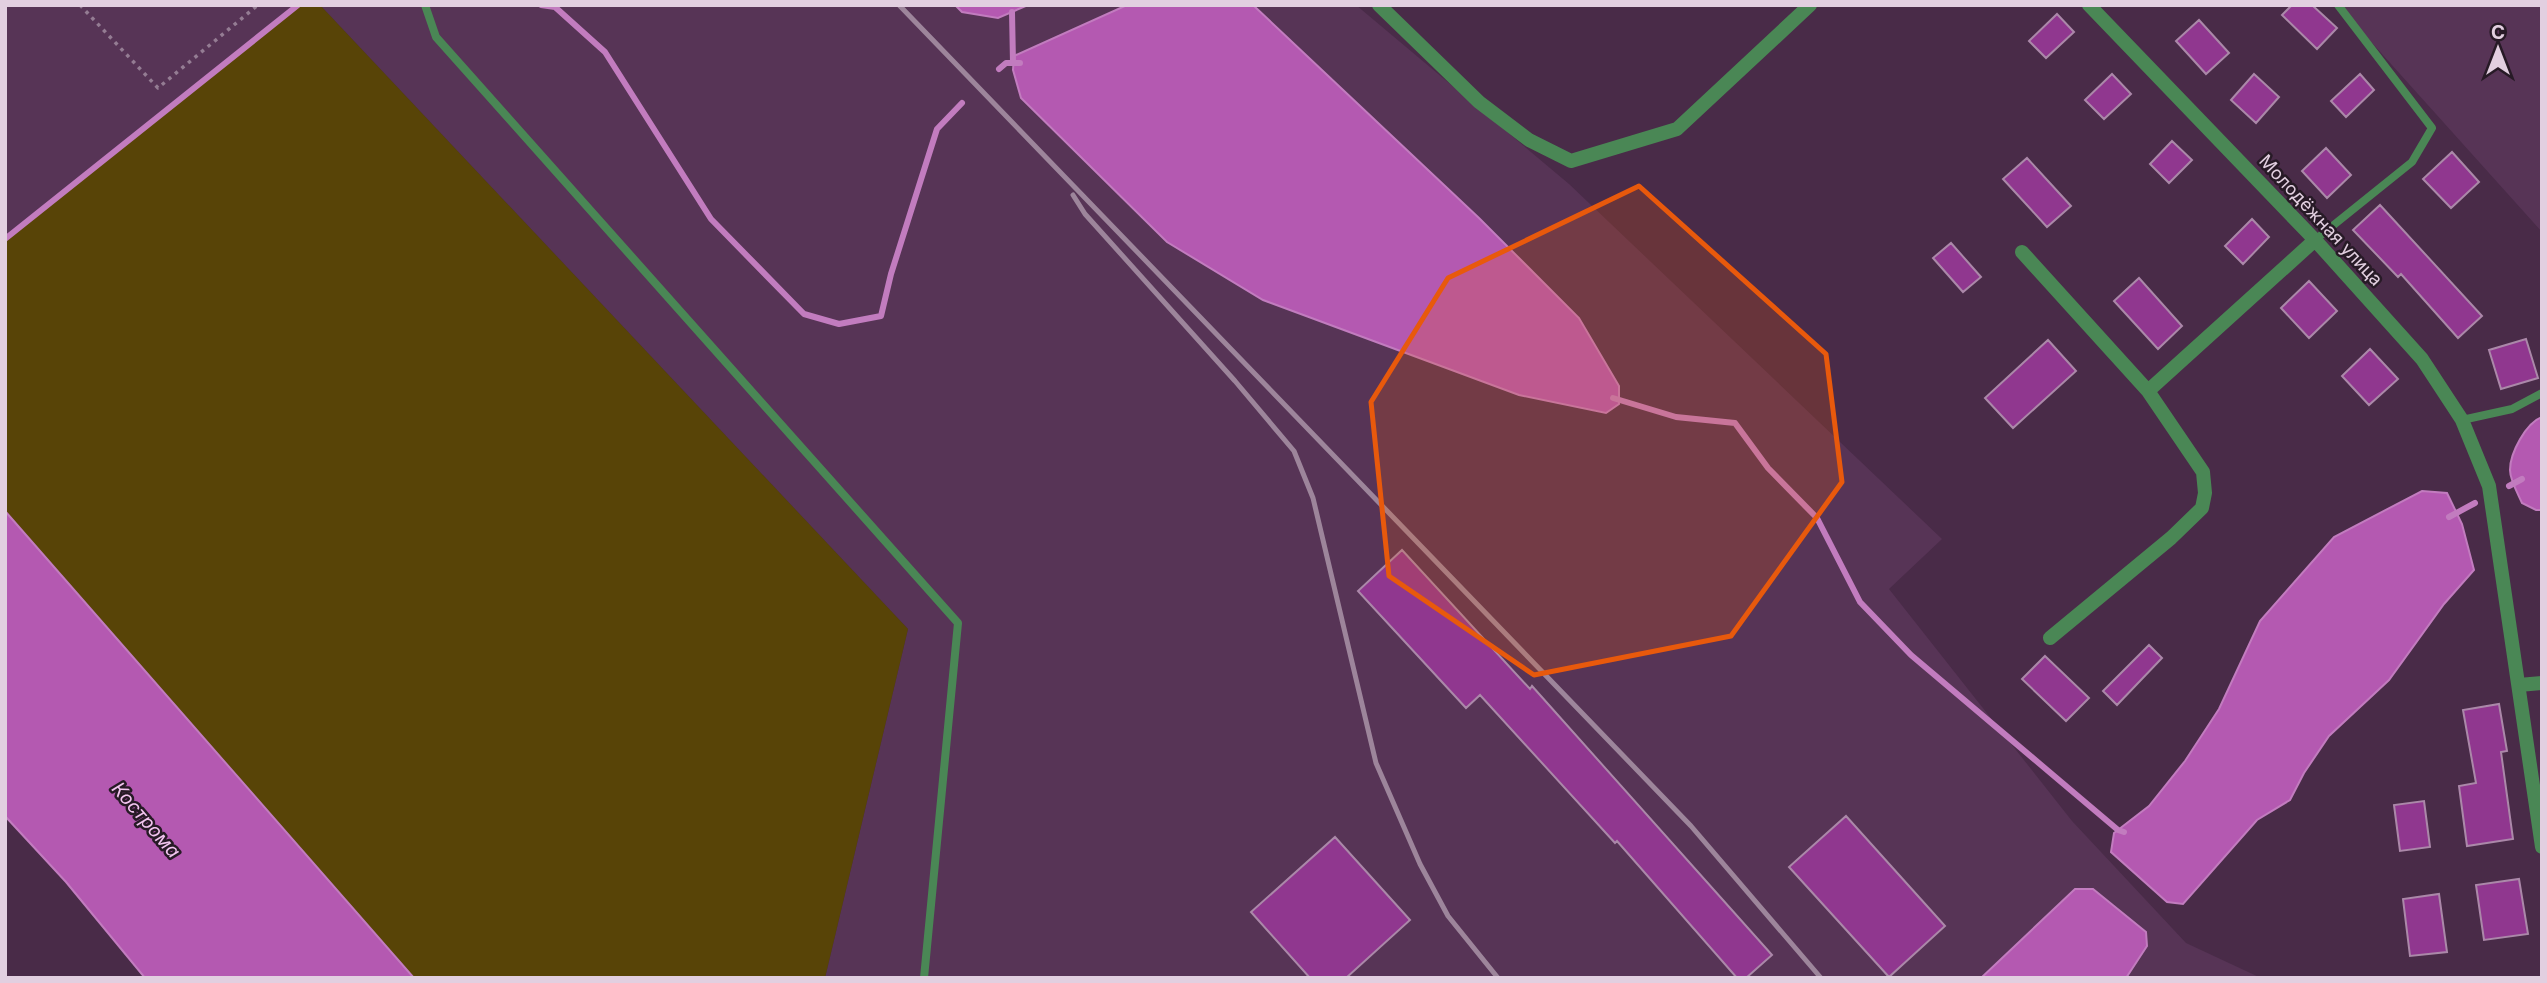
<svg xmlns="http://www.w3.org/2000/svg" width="2547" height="983" font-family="Inter,sans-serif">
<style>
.built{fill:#573456}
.green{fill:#584407}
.water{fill:#b459b1;stroke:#c27cbf;stroke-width:2}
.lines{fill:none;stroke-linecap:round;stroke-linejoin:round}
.stream{stroke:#c27cbf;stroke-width:6}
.building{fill:#90378f;stroke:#ab88a9;stroke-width:2}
.path{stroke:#947c93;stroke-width:3.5;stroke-dasharray:3.5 5;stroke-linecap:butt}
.service{stroke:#4a8755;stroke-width:8}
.minor{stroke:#4a8755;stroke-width:14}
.rail{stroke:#9d859b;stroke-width:5}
.marked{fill:#e8590c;fill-opacity:0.2;stroke:#e8590c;stroke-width:5;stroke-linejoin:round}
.labels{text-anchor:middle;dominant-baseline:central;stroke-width:5;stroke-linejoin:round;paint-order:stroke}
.street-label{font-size:18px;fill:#e2cfe0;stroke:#271a26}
.water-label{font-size:19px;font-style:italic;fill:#f3c5f0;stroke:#271a26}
</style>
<rect width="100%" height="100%" fill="#492b48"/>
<path class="built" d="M5 5H298L5 239Z
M320 5H1356L1569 184 1942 539 1889 589 2072 821 2186 943 2261 978H825L908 629Z
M2338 5H2542V232Z"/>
<path class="green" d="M298 5H320L908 629 825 978H414L5 511V239Z"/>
<path class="water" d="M955 5H1028L998 18 962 12Z
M1127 5H1253L1479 218 1579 318 1619 386V404L1606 413 1519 395 1263 300 1167 242 1021 98 1013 70 1014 56Z
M2542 417V510H2536L2522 503C2518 494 2510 480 2510 470 2510 453 2526 423 2542 417Z
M2422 491 2447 493 2462 524 2474 570 2444 604 2389 680 2329 736 2304 773 2290 800 2257 820 2183 904 2167 902 2111 852 2114 833 2149 806 2185 761 2219 709 2260 621 2334 537Z
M5 511 414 978H145L66 882 5 816Z
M2075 889H2093L2146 932 2147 946 2126 978H1981Z"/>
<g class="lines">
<path class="stream" d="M541 5 555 7 605 52 711 219 804 314 839 324 881 316 891 274 937 129 962 103
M1012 12 1013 63
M999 69 1006 63H1020
M5 239 298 5
M1613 398 1676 417 1735 423 1768 468 1817 518 1860 602 1911 655 2118 830 2124 832
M2509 486 2522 479
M2449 517 2475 503"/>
</g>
<path class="building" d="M2292 5H2312L2337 28 2317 49 2282 15Z
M2057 14 2074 32 2046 58 2029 41Z
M2199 20 2229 53 2206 74 2176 41Z
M2112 74 2131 94 2104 119 2085 100Z
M2254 74 2279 97 2256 123 2231 100Z
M2360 74 2374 90 2346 117 2331 101Z
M2172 141 2192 160 2169 183 2150 164Z
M2326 148 2351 175 2327 198 2302 171Z
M2452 152 2479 182 2451 208 2423 179Z
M2027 158 2071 206 2047 227 2003 179Z
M2380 205 2482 316 2458 338 2401 274 2398 277 2353 230Z
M2252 219 2269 237 2243 264 2225 246Z
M1951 243 1981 277 1963 292 1933 258Z
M2139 278 2182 326 2158 349 2114 301Z
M2309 281 2337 311 2309 338 2281 308Z
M2526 339 2538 378 2501 389 2489 350Z
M2048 340 2076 371 2013 428 1985 398Z
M2370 349 2398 379 2369 405 2342 376Z
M1402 550 1530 689 1532 686 1772 955 1746 978H1737L1617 841 1615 843 1480 695 1466 708 1358 591Z
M2149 645 2162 658 2117 705 2103 691Z
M2045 656 2089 698 2066 721 2022 679Z
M2499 704 2507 751 2501 752 2513 839 2467 846 2459 786 2476 783 2463 710Z
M2424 801 2430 847 2400 851 2394 805Z
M1846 816 1945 926 1889 977 1789 867Z
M1335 837 1410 920 1346 978H1310L1251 912Z
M2519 879 2528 934 2484 940 2476 885Z
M2439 894 2447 952 2410 956 2403 899Z"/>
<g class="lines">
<path class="path" d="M80 5 158 88 258 5"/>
<path class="service" d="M425 5 436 37 958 623 924 978
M2315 240 2412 162 2432 128 2338 5
M2462 420 2512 409 2542 393"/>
<path class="minor" d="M1379 5 1479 102 1529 140 1571 161 1677 129 1810 5
M2089 5 2315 240 2422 359 2462 420 2489 486 2542 847
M2022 252 2148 391 2315 240
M2050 638 2171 538 2202 508 2205 493 2203 472 2148 391
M2519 685 2542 683"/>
<path class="rail" d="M899 5 1691 826 1821 978
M1073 195 1085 214 1235 381 1294 451 1313 498 1376 763 1420 864 1448 916 1498 978"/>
</g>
<path class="marked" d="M1639 186 1826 354 1842 482 1731 636 1534 675 1389 576 1371 402 1448 278Z"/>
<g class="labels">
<g class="street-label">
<text transform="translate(2321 220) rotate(47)">Молодёжная улица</text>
</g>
<g class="water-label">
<text transform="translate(146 820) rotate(49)">Кострома</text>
</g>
</g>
<rect width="2547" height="983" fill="none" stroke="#e2cfe0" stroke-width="14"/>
<g transform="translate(2498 49)" stroke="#271a26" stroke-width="5" paint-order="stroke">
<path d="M0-5L12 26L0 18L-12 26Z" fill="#e2cfe0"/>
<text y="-10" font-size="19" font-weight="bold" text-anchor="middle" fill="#e2cfe0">С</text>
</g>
</svg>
